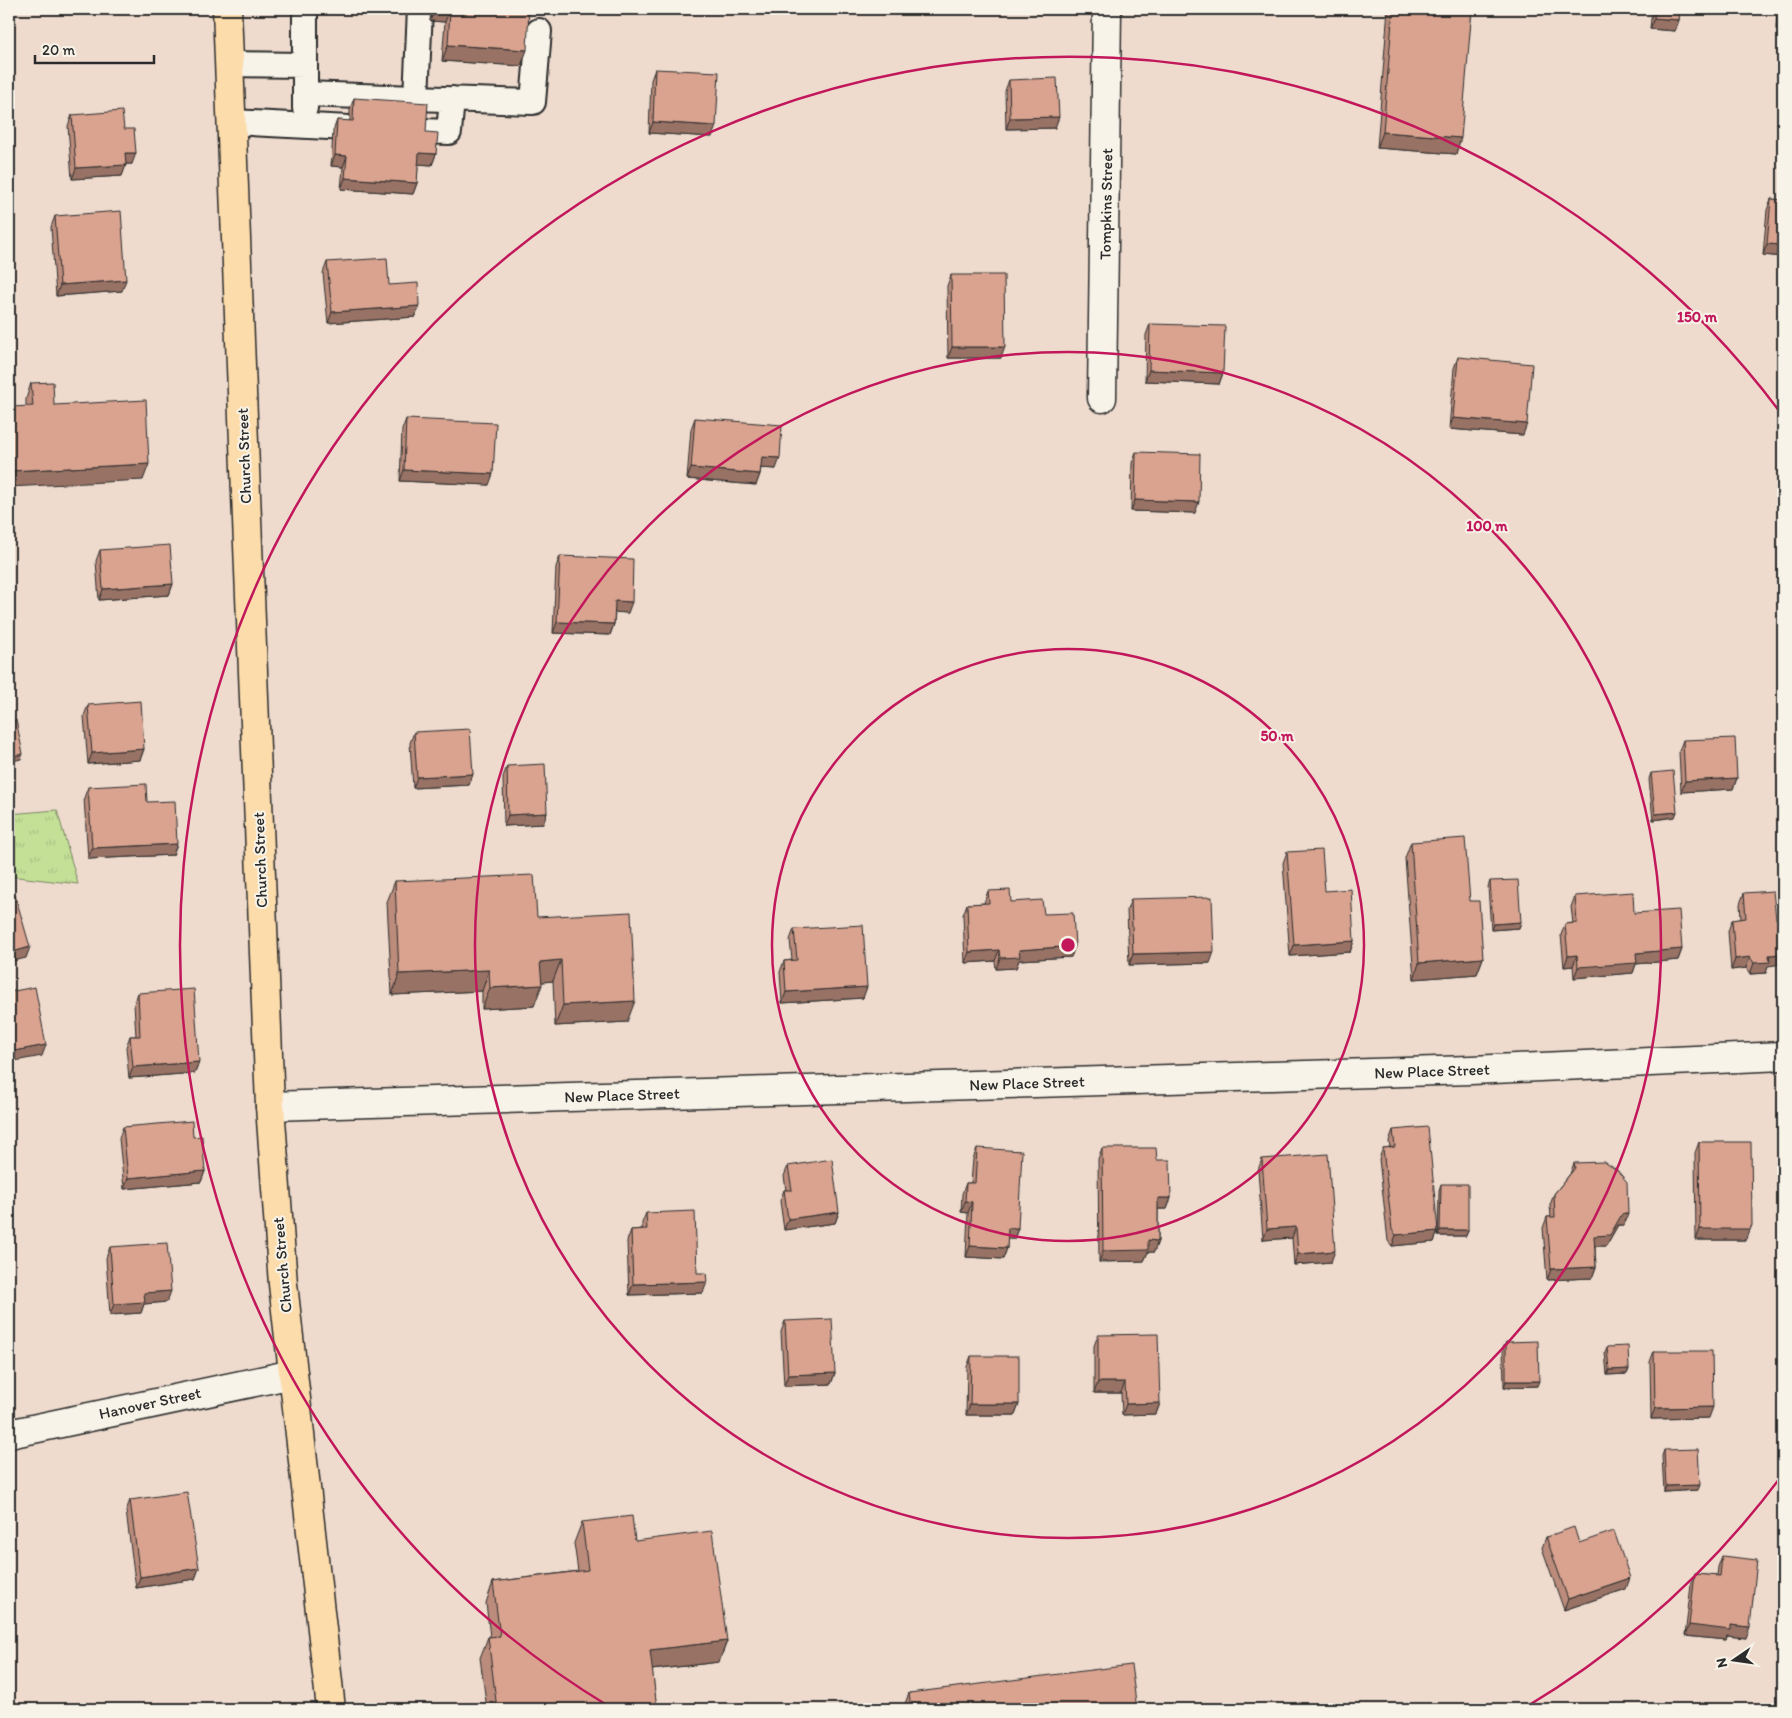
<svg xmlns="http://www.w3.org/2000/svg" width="1792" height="1718" font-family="Itim,sans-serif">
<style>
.grass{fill:url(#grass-tufts);stroke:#788661}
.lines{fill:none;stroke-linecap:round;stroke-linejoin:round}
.service-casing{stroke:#2b2b2b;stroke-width:28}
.minor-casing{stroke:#2b2b2b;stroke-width:31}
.tertiary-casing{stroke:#2b2b2b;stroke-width:31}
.primary-casing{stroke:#2b2b2b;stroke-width:31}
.service{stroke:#f7f3e8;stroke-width:24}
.minor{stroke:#f7f3e8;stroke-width:28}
.tertiary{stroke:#f7f3e8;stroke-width:28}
.primary{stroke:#fddcac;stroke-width:28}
.wall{fill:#bb8c7c;stroke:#2b2b2b}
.shaded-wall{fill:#987265;stroke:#2b2b2b}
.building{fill:#d9a390;stroke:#2b2b2b}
.ring{fill:none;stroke:#c2185b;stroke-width:2.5}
.labels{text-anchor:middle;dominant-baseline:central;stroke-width:4;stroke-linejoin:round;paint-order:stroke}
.street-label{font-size:16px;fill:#2b2b2b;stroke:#f7f3e8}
.centre{fill:#c2185b;stroke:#f7f3e8;stroke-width:2.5}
.ring-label{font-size:15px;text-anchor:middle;font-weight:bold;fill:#c2185b;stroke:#f7f3e8;stroke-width:4;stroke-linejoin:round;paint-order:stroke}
</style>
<defs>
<pattern id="grass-tufts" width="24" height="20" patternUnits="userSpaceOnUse" patternTransform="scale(1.25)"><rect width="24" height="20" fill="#c4e097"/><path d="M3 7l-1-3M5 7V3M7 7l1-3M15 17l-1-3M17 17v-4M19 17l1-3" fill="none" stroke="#a9c082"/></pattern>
</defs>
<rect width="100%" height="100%" fill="#eedbce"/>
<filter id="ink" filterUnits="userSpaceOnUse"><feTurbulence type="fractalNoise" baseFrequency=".02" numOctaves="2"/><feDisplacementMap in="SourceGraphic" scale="10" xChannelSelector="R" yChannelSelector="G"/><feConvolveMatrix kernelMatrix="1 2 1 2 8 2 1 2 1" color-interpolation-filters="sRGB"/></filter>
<g filter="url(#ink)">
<path class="grass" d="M57 810 78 884 9 876V814Z"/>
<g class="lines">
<g class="service-casing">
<path id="service" d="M228 64 304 65
M305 94 416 98 420 9
M416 98 533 102 539 31
M305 108V9
M231 122 349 128
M422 131 449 132 452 99"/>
</g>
<g class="minor-casing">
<path id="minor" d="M1102 398 1107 9
M270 1106 1471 1070 1783 1056"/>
</g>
<g class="tertiary-casing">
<path id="tertiary" d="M9 1434 293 1374"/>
</g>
<g class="primary-casing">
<path id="primary" d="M227 9 270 1106 283 1284 331 1709"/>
</g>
<use href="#service" class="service"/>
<use href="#minor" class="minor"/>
<use href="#tertiary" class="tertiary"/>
<use href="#primary" class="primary"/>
</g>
<path class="wall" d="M431 9H529L521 66 442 61 445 22 430 21Z
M1388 9H1472L1456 154 1377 148Z
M1652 9H1680L1679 20 1675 31 1650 29Z
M1777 9H1783V30L1776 29Z
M655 69 712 137 649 133 651 80Z
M1009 80 1055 128 1006 129 1005 91Z
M354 98 426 132 436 154 432 165 418 164 417 183 413 194 341 189 343 167 331 166 333 131 337 120 350 121V109Z
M72 115 124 129 132 164H126L122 176 72 179 68 126Z
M1771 199 1783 200V257L1763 255 1767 210Z
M55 216 122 291 56 296 51 227Z
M327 262 389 285 415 317 328 323 323 273Z
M951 275 1001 358H948L947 286Z
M1150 324 1223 373 1219 384 1145 381 1146 335Z
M1458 357 1523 435 1449 429 1454 368Z
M31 383 54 405 143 480 26 406V399Z
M695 418 776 469 761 468 760 474 756 485 687 479 691 429Z
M406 419 489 485 400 481 402 430Z
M1136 452 1195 513 1131 511 1132 463Z
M100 550 173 584 169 595 99 600 96 561Z
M560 556 628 613 615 612 614 624 610 635 553 633 556 567Z
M88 705 144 749 140 760 88 764 84 716Z
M414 732 473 774 469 785 413 788 410 743Z
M1683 740 1737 778 1733 789 1681 792 1679 751Z
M507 766 547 813 543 824 504 826 503 777Z
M1651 773 1675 817 1653 820 1649 779Z
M88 787 147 802 173 855 88 859 84 798Z
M1411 842 1470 901 1483 958 1477 974 1414 979 1405 858Z
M1287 852 1325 891 1354 941 1350 952 1290 956 1283 863Z
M395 881 537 917 627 1022 555 1026 553 981 541 982 534 1006 482 1009V991L392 995 387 902Z
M1490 881 1521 922 1519 928 1491 930 1488 887Z
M988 891 1011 902 1044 914 1075 946 1071 957 1019 960 1016 968 996 969 995 961 965 963 963 915 967 904 984 903Z
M1744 893 1768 966 1766 973 1750 974 1746 968 1731 970 1728 931 1732 920 1741 919 1740 904Z
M1575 896 1634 913 1682 949 1678 960 1636 964 1633 973 1574 978 1573 966 1564 967 1561 935 1565 924 1573 923 1571 907Z
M1131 899 1210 963 1129 965 1127 910Z
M794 929 863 998 782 1003 780 972 784 961 792 960 790 940Z
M138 993 199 1062 195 1073 129 1078 126 1047 130 1036H136L134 1004Z
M123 1127 193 1137 205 1171 201 1182 124 1189 119 1138Z
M1393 1130 1438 1231 1434 1242 1392 1246 1388 1241 1379 1159 1383 1148 1390 1147 1389 1141Z
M1699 1142 1748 1236 1746 1240H1696L1695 1153Z
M977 1148 1018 1228 1014 1239H1007V1248L1003 1259 966 1257 968 1213 961 1212 962 1194 966 1183H971L973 1159Z
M1102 1148 1157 1160 1171 1198 1167 1209H1158V1241L1154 1252H1148L1144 1261 1099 1262 1098 1159Z
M1262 1159 1331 1262 1294 1265 1292 1238 1263 1240 1258 1170Z
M1574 1163 1624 1225H1618L1606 1246H1595L1596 1267 1592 1278 1547 1280 1543 1228 1547 1217H1551L1550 1205 1554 1194 1570 1174Z
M788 1166 839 1212 835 1223 784 1230 780 1201 784 1190H786L784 1176Z
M1441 1184 1468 1230 1466 1236H1438L1439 1190Z
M646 1213 697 1273 703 1293 629 1295 627 1241 631 1230 642 1229V1223Z
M110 1247 167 1302 144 1304 141 1313 110 1315 106 1258Z
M785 1321 835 1373 831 1384 784 1386 781 1332Z
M1098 1335 1160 1403 1156 1414 1122 1415 1121 1393H1094V1346Z
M1506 1342 1537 1386 1504 1387 1503 1348Z
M1607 1347 1629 1369 1627 1374 1607 1375 1605 1352Z
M1654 1351 1709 1418 1651 1419 1650 1362Z
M971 1356 1019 1404 1015 1415H966L967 1367Z
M1664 1450 1698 1490 1664 1492 1662 1456Z
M130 1500 199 1568 195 1579 136 1588 126 1511Z
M582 1522 635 1541 727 1641 719 1662 652 1670 657 1709H487L480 1658 488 1637H490L486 1603 493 1582 578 1571 574 1543Z
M1546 1537 1579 1543 1626 1589 1564 1610 1542 1548Z
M1722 1556 1746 1638 1727 1636 1726 1640 1685 1636 1691 1585 1695 1574 1717 1576 1718 1567Z
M909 1693 1137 1709H903Z"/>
<path class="shaded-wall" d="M435 9H450L445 22 430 21Z
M1654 18 1679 20 1675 31 1650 29Z
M1780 18H1783V30L1776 29Z
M448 45 527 50 521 66 442 61Z
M1059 117 1055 128 1006 129 1010 118Z
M653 122 716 126 712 137 649 133Z
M1383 132 1461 138 1456 154 1377 148Z
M125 153H136L132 164H121Z
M419 153 436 154 432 165 415 164Z
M335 155 347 156 343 167 331 166Z
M126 165 122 176 72 179 76 168Z
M345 178 417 183 413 194 341 189Z
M1767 244 1783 245V257L1763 255Z
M126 280 122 291 56 296 60 285Z
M419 306 415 317 328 323 332 312Z
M952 347H1005L1001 358H948Z
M1149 370 1223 373 1219 384 1145 381Z
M1453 418 1527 424 1523 435 1449 429Z
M762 457 780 458 776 469 758 468Z
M149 464 143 480 9 487V471Z
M691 468 760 474 756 485 687 479Z
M404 470 493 474 489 485 400 481Z
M1135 500 1199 502 1195 513 1131 511Z
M173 584 169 595 99 600 103 589Z
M615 601 632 602 628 613 611 612Z
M557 622 614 624 610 635 553 633Z
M144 749 140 760 88 764 92 753Z
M23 754 21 759 9 762V757Z
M473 774 469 785 413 788 417 777Z
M1737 778 1733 789 1681 792 1685 781Z
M1677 812 1675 817 1653 820 1655 814Z
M547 813 543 824 504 826 508 815Z
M177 844 173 855 88 859 92 848Z
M1521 922 1519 928 1491 930 1493 924Z
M1354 941 1350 952 1290 956 1294 945Z
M1075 946 1071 957 1019 960 1016 968 996 969 1000 958 1019 950Z
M30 947 26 958 9 962V953Z
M1682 949 1678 960 1636 964 1633 973 1574 978 1578 967 1636 953Z
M999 950 995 961 965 963 969 952Z
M1214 952 1210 963 1129 965 1133 954Z
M1783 954V964L1768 966 1766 973 1750 974 1754 963 1769 955Z
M1577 955 1573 966 1564 967 1568 956Z
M1750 957 1746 968 1731 970 1735 959Z
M1483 958 1477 974 1414 979 1419 963Z
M561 960 553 981 533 983 540 962Z
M489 970 482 991 392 995 399 974Z
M542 985 534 1006 482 1009 490 988Z
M867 987 863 998 782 1003 786 992Z
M635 1001 627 1022 555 1026 563 1005Z
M46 1045 42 1056 9 1062V1052Z
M199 1062 195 1073 129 1078 133 1067Z
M205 1171 201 1182 124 1189 128 1178Z
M1158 1198H1171L1167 1209H1154Z
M965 1201 972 1202 968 1213 961 1212Z
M839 1212 835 1223 784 1230 788 1219Z
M1622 1214H1628L1624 1225H1618L1606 1246H1590L1594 1236Z
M1752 1225 1746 1240H1696L1700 1229Z
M1296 1227 1292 1238 1263 1240 1267 1229Z
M1008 1228H1018L1014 1239H1004Z
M1440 1230H1468L1466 1236H1438Z
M1438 1231 1434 1242 1392 1246 1396 1235Z
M1148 1240 1158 1241 1154 1252H1148L1144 1261 1099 1262 1103 1251Z
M970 1246 1007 1248 1003 1259 966 1257Z
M1335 1251 1331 1262 1294 1265 1298 1254Z
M1596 1267 1592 1278 1547 1280 1551 1269Z
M707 1282 703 1293 629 1295 633 1284Z
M171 1291 167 1302 144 1304 141 1313 110 1315 114 1304 144 1293Z
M1629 1369 1627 1374 1607 1375 1609 1370Z
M835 1373 831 1384 784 1386 788 1375Z
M1506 1381H1539L1537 1386 1504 1387Z
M1098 1382H1125L1121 1393H1094Z
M1160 1403 1156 1414 1122 1415 1126 1404Z
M970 1404H1019L1015 1415H966Z
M1713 1407 1709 1418 1651 1419 1655 1408Z
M1700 1485 1698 1490 1664 1492 1666 1486Z
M199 1568 195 1579 136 1588 140 1577Z
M1630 1578 1626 1589 1564 1610 1568 1599Z
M1689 1625H1730L1750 1627 1746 1638 1727 1636 1726 1640 1685 1636Z
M727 1641 719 1662 642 1671 650 1650Z"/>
<path class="building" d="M450 9H529L527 50 448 45Z
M1393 9H1472L1461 138 1383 132Z
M1655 9H1680L1679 20 1654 18Z
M1781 9H1783V18H1780Z
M655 69 719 72 716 126 653 122Z
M1057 78 1059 117 1010 118 1009 80Z
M354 98 428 103 426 132 438 133 436 154 419 153 417 183 345 178 347 156 335 155 337 120 353 121Z
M122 111 124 129H134L136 153H125L126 165 76 168 72 115Z
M1771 199 1783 200V245L1767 244Z
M121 211 126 280 60 285 55 216Z
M387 258 389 285 418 283 419 306 332 312 327 262Z
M951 275H1004L1005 347H952Z
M1150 324 1225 326 1223 373 1149 370Z
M1458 357 1532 364 1527 424 1453 418Z
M53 382 54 405 146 400 149 464 9 471V407L33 406 31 383Z
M695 418 782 425 780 458 762 457 760 474 691 468Z
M406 419 496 423 493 474 404 470Z
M1136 452 1200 454 1199 502 1135 500Z
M170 545 173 584 103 589 100 550Z
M560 556 633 559 632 602 615 601 614 624 557 622Z
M141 701 144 749 92 753 88 705Z
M16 720 23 754 9 757V722Z
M470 729 473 774 417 777 414 732Z
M1735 738 1737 778 1685 781 1683 740Z
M545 764 547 813 508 815 507 766Z
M1673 771 1677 812 1655 814 1651 773Z
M146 784 147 802 175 801 177 844 92 848 88 787Z
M1465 838 1470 901H1479L1483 958 1419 963 1411 842Z
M1322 850 1325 891 1351 889 1354 941 1294 945 1287 852Z
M534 875 537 917 631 912 635 1001 563 1005 561 960 540 962 542 985 490 988 489 970 399 974 395 881Z
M1518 880 1521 922 1493 924 1490 881Z
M1010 890 1011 902 1042 900 1044 914 1073 913 1075 946 1019 950 1020 957 1000 958 999 950 969 952 967 904 989 903 988 891Z
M1773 891 1776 919H1783V954L1769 955 1770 962 1754 963 1750 957 1735 959 1732 920 1746 918 1744 893Z
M1633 892 1634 913 1679 910 1682 949 1636 953 1637 963 1578 967 1577 955 1568 956 1565 924 1577 923 1575 896Z
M15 895 30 947 9 953V897Z
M1212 897 1214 952 1133 954 1131 899Z
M863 925 867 987 786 992 784 961 797 960 794 929Z
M35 987 46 1045 9 1052V992Z
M194 989 199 1062 133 1067 130 1036H140L138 993Z
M192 1121 193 1137 202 1136 205 1171 128 1178 123 1127Z
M1428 1127 1438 1231 1396 1235 1392 1230 1383 1148 1395 1147 1393 1130Z
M1699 1142H1751L1752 1225 1750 1229H1700Z
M977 1148 1022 1151 1018 1228H1008L1007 1248 970 1246 972 1202 965 1201 966 1183H975Z
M1102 1148H1156L1157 1160H1170L1171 1198H1158V1241L1148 1240V1250L1103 1251Z
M1328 1154 1335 1251 1298 1254 1296 1227 1267 1229 1262 1159Z
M832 1159 839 1212 788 1219 784 1190H792L788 1166Z
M1604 1162 1617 1170 1627 1182 1628 1214H1622L1610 1235 1594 1236 1596 1267 1551 1269 1547 1217H1555L1554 1194 1575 1168 1574 1163Z
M1441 1184H1468V1230H1440Z
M695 1211 697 1273H706L707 1282 633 1284 631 1230 647 1229 646 1213Z
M167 1243 171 1291 144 1293 145 1302 114 1304 110 1247Z
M832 1319 835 1373 788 1375 785 1321Z
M1158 1334 1160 1403 1126 1404 1125 1382H1098V1335Z
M1538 1341 1539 1381H1506V1342Z
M1628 1346 1629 1369 1609 1370 1607 1347Z
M1654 1351H1712L1713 1407 1655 1408Z
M971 1356H1019V1404H970Z
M1698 1449 1700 1485 1666 1486 1664 1450Z
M187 1492 199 1568 140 1577 130 1500Z
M632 1516 635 1541 712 1531 727 1641 650 1650 657 1709H497L488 1637 500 1636 493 1582 588 1570 582 1522Z
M1574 1527 1579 1543 1614 1531 1630 1578 1568 1599 1546 1537Z
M1722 1556 1757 1560 1750 1627 1730 1625V1630L1689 1625 1695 1574 1720 1576Z
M1131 1665 1137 1709H911L909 1693Z"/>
</g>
<g class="ring">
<circle cx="1068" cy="945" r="296"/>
<circle cx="1068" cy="945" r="593"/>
<path d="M1783 1474A889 889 0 0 1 1526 1707M610 1707A889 889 0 1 1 1783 416"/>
</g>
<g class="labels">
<g class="street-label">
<text transform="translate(1106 204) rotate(-89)">Tompkins Street</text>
<text transform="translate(244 456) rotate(-92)">Church Street</text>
<text transform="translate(260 860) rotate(-92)">Church Street</text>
<text transform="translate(1432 1071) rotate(-2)">New Place Street</text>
<text transform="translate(1027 1083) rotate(-2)">New Place Street</text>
<text transform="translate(622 1095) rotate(-2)">New Place Street</text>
<text transform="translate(282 1265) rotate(-95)">Church Street</text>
<text transform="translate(150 1403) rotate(-12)">Hanover Street</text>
</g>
</g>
<circle cx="1068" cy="945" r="8" class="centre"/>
<g class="ring-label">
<text x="1697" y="322">150 m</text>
<text x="1487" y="531">100 m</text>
<text x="1277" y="741">50 m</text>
</g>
<rect width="1792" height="1718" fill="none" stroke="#f7f3e8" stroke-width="30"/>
<rect x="15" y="15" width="1762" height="1688" fill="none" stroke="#2b2b2b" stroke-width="2" filter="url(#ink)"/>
<g transform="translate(1734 1660) rotate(257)" stroke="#f7f3e8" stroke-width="4" paint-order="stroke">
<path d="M0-4L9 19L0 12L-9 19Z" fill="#2b2b2b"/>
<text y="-8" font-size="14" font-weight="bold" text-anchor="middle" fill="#2b2b2b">N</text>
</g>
<path d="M35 55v8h119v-8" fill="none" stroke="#2b2b2b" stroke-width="2.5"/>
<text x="42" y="55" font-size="15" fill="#2b2b2b" stroke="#f7f3e8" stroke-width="4" paint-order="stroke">20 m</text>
</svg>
